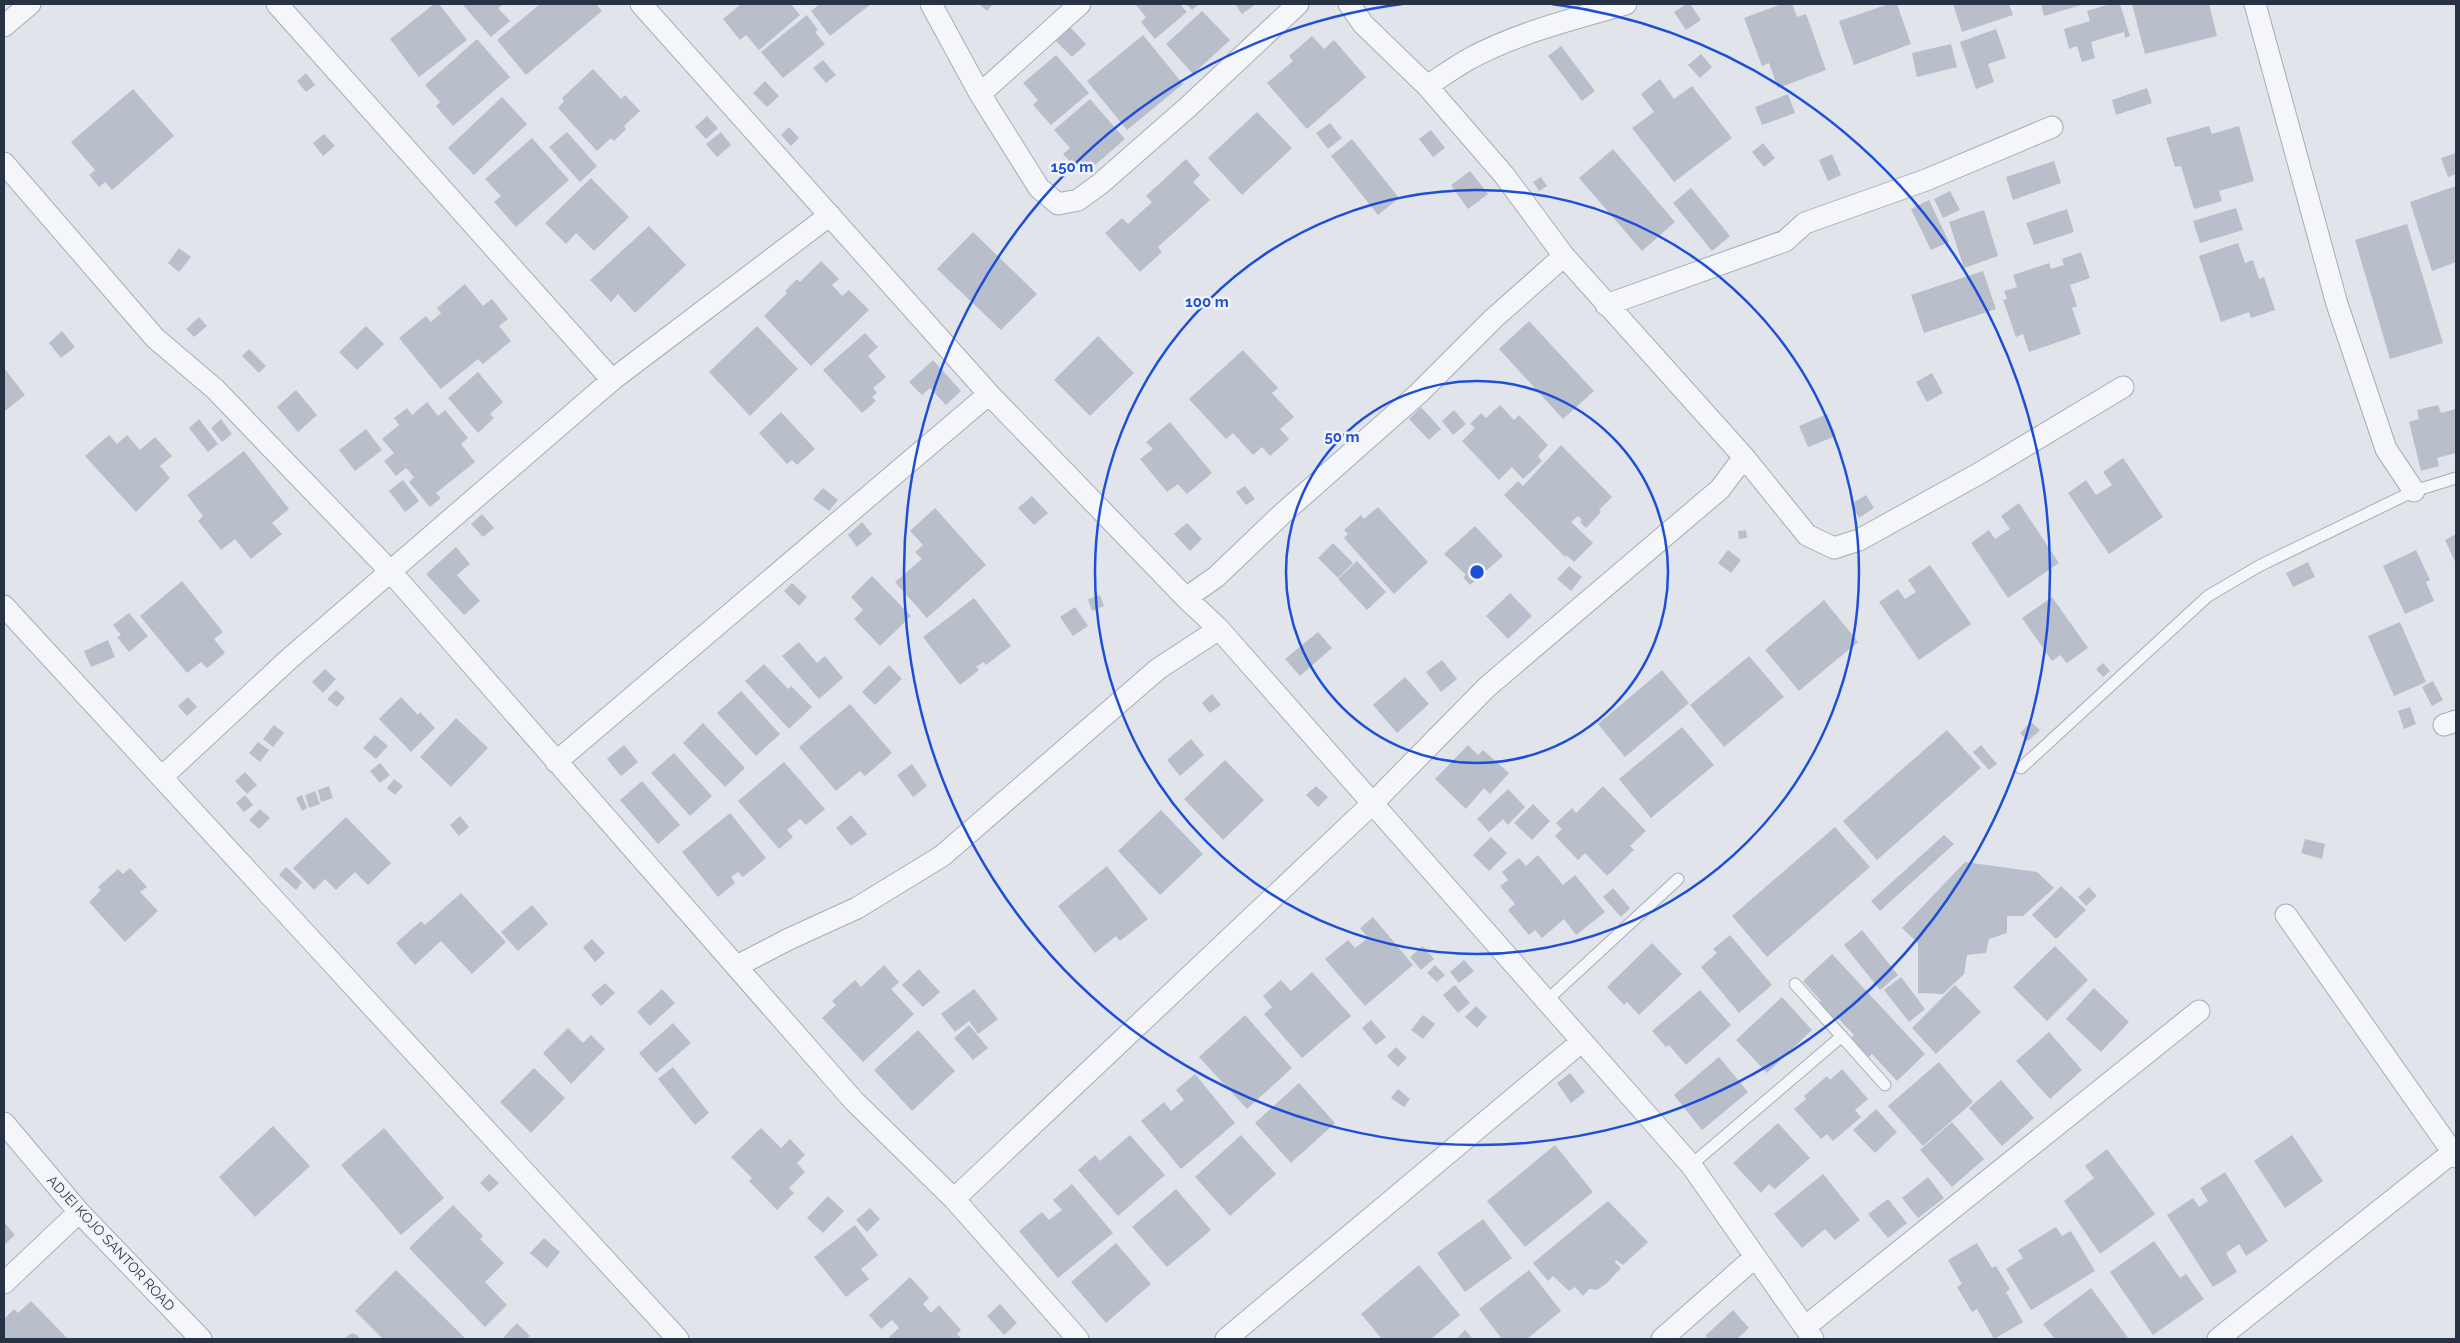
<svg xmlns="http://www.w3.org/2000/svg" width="2460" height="1343" font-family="Raleway,sans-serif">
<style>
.building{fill:#b8beca}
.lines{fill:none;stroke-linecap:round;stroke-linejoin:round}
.service-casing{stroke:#a6acb6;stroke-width:13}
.minor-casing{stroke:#a6acb6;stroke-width:23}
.service{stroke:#f5f6f9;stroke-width:11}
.minor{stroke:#f5f6f9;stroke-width:21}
.ring{fill:none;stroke:#1d4ed8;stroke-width:2.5}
.labels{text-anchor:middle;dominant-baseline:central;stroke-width:5;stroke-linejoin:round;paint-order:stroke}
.street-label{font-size:14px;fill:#283245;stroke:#f1f4f8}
.centre{fill:#1d4ed8;stroke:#f1f4f8;stroke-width:2.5}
.ring-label{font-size:15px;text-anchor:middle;font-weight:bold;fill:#1d4ed8;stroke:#f1f4f8;stroke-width:5;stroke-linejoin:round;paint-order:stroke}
</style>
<rect width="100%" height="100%" fill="#e1e5eb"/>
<path class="building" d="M434 4H439L467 40 419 77 390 39Z
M462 4H504L498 8 510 21 491 37Z
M540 4H596L602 11 526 75 497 40Z
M741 4H791L800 15 759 50 746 35 740 40 723 19Z
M820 4H871L830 36 811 11Z
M979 4H993L987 11Z
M1135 4H1180L1187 12 1155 39 1141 22 1146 17Z
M1186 4H1199L1192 10Z
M1235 4H1256L1242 14Z
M1686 4H1690L1701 20 1686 30 1674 12Z
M1781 4H1792L1797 17 1806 14 1826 70 1778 88 1769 63 1762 66 1744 18Z
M1889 4H1897L1911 44 1854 65 1839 21Z
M1953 4H2009L2013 15 1962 32Z
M2041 4H2085L2044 16Z
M2110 4H2120L2130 36 2125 38 2124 32 2091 42 2095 58 2082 62 2077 46 2069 49 2064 29 2090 21 2087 11Z
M2132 4H2209L2217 36 2145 54Z
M1202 11 1230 40 1193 74 1166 44Z
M807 15 818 30 815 32 825 44 783 78 761 52Z
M1070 27 1086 44 1072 57 1056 41Z
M1996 29 2006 58 1988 64 1994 82 1976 89 1960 42Z
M1143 35 1183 84 1127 130 1087 81Z
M1312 36 1324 49 1334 40 1366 77 1307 129 1267 83 1293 61 1289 56Z
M477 39 510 77 453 126 436 106 440 102 425 85Z
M1951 44 1957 67 1917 77 1912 53Z
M1561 46 1595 91 1582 101 1548 56Z
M1701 54 1712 67 1700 78 1688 65Z
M1056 55 1089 93 1051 125 1033 105 1038 100 1023 83Z
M823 60 836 75 826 83 813 68Z
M593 69 621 99 625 95 640 111 624 126 626 129 614 141 611 138 597 151 558 108 564 101 562 98Z
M306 73 315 85 306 92 297 81Z
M1660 79 1674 99 1692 86 1732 138 1674 182 1632 128 1654 112 1641 94Z
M765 81 779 96 767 107 753 93Z
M2147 88 2152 103 2116 115 2112 100Z
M133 89 174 136 112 190 105 182 99 187 89 175 95 170 71 142Z
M1788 94 1795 113 1762 125 1755 107Z
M502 97 527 124 474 175 448 148Z
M1090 99 1125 139 1086 173 1078 164 1075 167 1063 154 1070 148 1054 130Z
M1257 112 1292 148 1242 195 1208 158Z
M707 116 718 128 706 139 695 127Z
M1330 123 1342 138 1328 149 1316 133Z
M2209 126 2212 134 2239 126 2254 181 2219 191 2222 201 2194 209 2181 166 2175 167 2166 138Z
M789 127 799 138 791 146 781 135Z
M1431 130 1445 148 1433 157 1419 139Z
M567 132 597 166 580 182 549 147Z
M721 132 731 145 717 157 706 144Z
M324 134 335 146 323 156 313 143Z
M532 138 569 180 516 227 494 202 501 196 485 179Z
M1352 139 1399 198 1378 215 1331 156Z
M1763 143 1775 158 1764 167 1752 152Z
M1613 149 1675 222 1642 251 1579 178Z
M2456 153V174L2448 177 2441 158Z
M1832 154 1841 175 1828 181 1819 160Z
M1186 159 1200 175 1193 182 1210 200 1158 247 1162 252 1140 272 1105 233 1122 218 1128 224 1152 202 1146 196Z
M2054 161 2061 183 2013 200 2006 177Z
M1470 171 1488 194 1468 209 1451 185Z
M1541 177 1547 186 1539 191 1533 182Z
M591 178 629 217 594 251 576 233 566 244 545 223Z
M2456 186V262L2432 271 2410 202Z
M1691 188 1730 236 1712 251 1673 203Z
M1950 191 1960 210 1943 218 1934 199Z
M1929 200 1949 242 1931 250 1911 209Z
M2236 208 2243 230 2200 243 2193 221Z
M2067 209 2074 232 2034 245 2026 223Z
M1984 210 1998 256 1964 268 1949 222Z
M2407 224 2443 343 2390 359 2355 240Z
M649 226 686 265 635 313 618 294 611 302 590 280Z
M973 232 1037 294 1001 330 937 269Z
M2238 243 2245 263 2253 260 2259 279 2264 277 2275 310 2251 318 2249 312 2221 322 2199 256Z
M179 248 191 257 179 272 168 263Z
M2081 252 2090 278 2070 285 2077 306 2072 308 2081 334 2029 352 2023 334 2016 337 2003 300 2007 299 2004 291 2017 287 2013 275 2049 263 2051 269 2064 265 2062 259Z
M821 261 839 279 832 285 842 296 849 290 869 310 811 366 764 316 787 293 785 291 797 279 800 282Z
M1983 271 1996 309 1924 333 1911 295Z
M465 284 483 306 492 299 508 319 499 326 511 341 483 364 478 359 441 389 399 338 426 316 431 322 441 313 437 308Z
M199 317 207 326 194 337 186 329Z
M1529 321 1594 391 1563 419 1499 349Z
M366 326 384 344 357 370 339 352Z
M757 326 798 369 750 416 709 372Z
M62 331 75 347 61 358 49 343Z
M865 333 878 347 868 356 886 377 873 388 877 393 872 397 876 401 862 413 823 370Z
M1098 336 1134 373 1090 416 1054 380Z
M249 349 266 366 259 373 242 356Z
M1243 350 1278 388 1272 393 1294 417 1280 429 1289 439 1270 456 1262 447 1253 455 1233 433 1226 439 1189 399Z
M933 360 961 391 946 405 930 388 922 395 909 382Z
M4 368 25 395 5 411 4 410Z
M478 372 503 402 490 414 494 418 478 433 448 398Z
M1932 373 1943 393 1927 402 1916 382Z
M296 390 317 415 298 432 277 407Z
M427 402 438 416 445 410 468 438 461 444 475 462 436 493 441 498 430 507 409 482 414 477 406 468 396 476 384 461 394 453 382 439 399 425 394 418 407 408 412 415Z
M1500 405 1514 420 1519 415 1548 445 1538 456 1542 461 1523 479 1512 467 1499 480 1462 441 1475 428 1470 424 1481 413 1486 418Z
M2438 405 2441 413 2456 409V453L2437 458 2439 466 2421 471 2409 422 2419 419 2417 410Z
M1421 407 1441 429 1429 440 1409 419Z
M1454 410 1466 424 1453 435 1442 421Z
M781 412 815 449 797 465 792 460 787 464 759 433Z
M1827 414 1836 436 1808 447 1799 426Z
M199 419 218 444 208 452 189 428Z
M221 419 232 434 222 442 211 428Z
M1170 422 1212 473 1187 494 1178 484 1167 492 1140 459 1153 449 1146 442Z
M366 429 382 450 355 471 339 450Z
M109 435 117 444 127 435 140 450 155 437 172 456 160 466 170 478 136 512 85 456Z
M1561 445 1612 497 1599 510 1601 512 1586 528 1580 522 1582 520 1578 516 1571 522 1593 543 1574 562 1566 555 1565 557 1504 495 1518 481 1523 486Z
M244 451 289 509 272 523 282 534 251 559 235 539 221 550 198 521 203 516 187 495Z
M2123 458 2163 517 2109 554 2068 493 2086 480 2096 495 2112 485 2103 472Z
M403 480 419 501 405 512 389 491Z
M1245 486 1255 499 1246 505 1236 492Z
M823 488 838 500 829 511 813 499Z
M1866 495 1874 508 1859 518 1851 504Z
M1032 496 1048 513 1034 525 1018 508Z
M2019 503 2059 563 2008 598 1971 543 1989 530 1995 539 2010 529 2001 516Z
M1378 507 1428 562 1394 594 1344 538 1348 534 1344 530 1361 515 1364 519Z
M935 508 986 565 927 618 895 582 922 559 915 552 923 545 910 531Z
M482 514 494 528 483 537 471 524Z
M862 522 872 534 857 547 848 535Z
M1187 523 1202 539 1190 551 1174 534Z
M1475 526 1503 556 1470 585 1463 577 1466 575 1444 554Z
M1746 530 1747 538 1739 539 1738 531Z
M2456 534V564L2445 540Z
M1333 543 1353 563 1338 578 1318 558Z
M456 547 470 564 457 575 480 601 464 615 426 574Z
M1728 550 1741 560 1731 573 1718 563Z
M2416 550 2430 580 2426 582 2434 601 2405 614 2383 566Z
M1357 561 1386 592 1367 610 1338 579Z
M2308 562 2315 577 2293 587 2286 573Z
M1930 565 1971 624 1919 660 1879 602 1898 589 1905 599 1916 592 1908 580Z
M1569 566 1582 577 1571 591 1557 579Z
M872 576 911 616 880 646 854 619 863 610 851 597Z
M182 581 223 632 214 639 225 653 207 668 201 662 187 673 140 616Z
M792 583 807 597 799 606 784 591Z
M1510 593 1532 616 1508 639 1486 616Z
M1100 595 1104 606 1092 611 1088 599Z
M2052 597 2088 648 2067 663 2060 655 2052 661 2022 618Z
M974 598 1011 646 986 665 983 662 976 667 979 670 960 685 923 637Z
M1824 600 1858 642 1799 691 1765 650Z
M1075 607 1088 626 1073 636 1060 617Z
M129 613 148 636 129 652 117 637 121 635 113 625Z
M2400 622 2426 682 2394 696 2368 636Z
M1318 632 1332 648 1300 676 1285 659Z
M108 640 115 657 91 667 84 651Z
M799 642 817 663 825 656 843 678 819 699 782 656Z
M1749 656 1784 697 1724 747 1690 705Z
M1442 660 1457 679 1441 692 1426 672Z
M2103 663 2110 671 2103 677 2096 669Z
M764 664 788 689 791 686 812 707 789 729 745 681Z
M889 665 902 679 875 705 862 692Z
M325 669 336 679 323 693 312 682Z
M1662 670 1689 703 1625 757 1598 724Z
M1405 677 1429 704 1397 733 1373 705Z
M2433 681 2443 700 2432 706 2422 687Z
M336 690 345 698 337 707 327 699Z
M741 691 780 734 756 756 717 713Z
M1212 694 1221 705 1210 713 1202 703Z
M188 697 197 707 187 716 178 706Z
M401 697 418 715 420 712 435 728 411 752 379 719Z
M850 704 892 753 865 776 860 771 836 791 799 747Z
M2410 707 2416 724 2404 729 2398 711Z
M456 718 488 748 451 787 420 757Z
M2031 722 2040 730 2028 741 2020 733Z
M703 723 745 768 725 787 683 743Z
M274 725 284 733 273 747 263 739Z
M1682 727 1714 765 1651 818 1619 779Z
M1947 730 1981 768 1877 860 1843 821Z
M375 735 388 746 376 759 363 748Z
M1191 739 1204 755 1180 776 1167 760Z
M258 742 269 750 260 762 249 753Z
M624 745 638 762 621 776 607 759Z
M1468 745 1478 755 1483 750 1509 773 1490 794 1484 788 1466 809 1435 779Z
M1981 745 1997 764 1989 770 1973 752Z
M674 753 712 796 690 816 651 773Z
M1225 760 1264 800 1223 840 1184 799Z
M784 762 825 809 806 825 800 819 787 830 793 837 779 849 738 801Z
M380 763 390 775 380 783 370 771Z
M912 764 927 786 913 797 897 775Z
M245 772 257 785 247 794 235 781Z
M394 779 403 786 395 795 387 788Z
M642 781 680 825 658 844 620 800Z
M329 786 333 798 321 802 318 790Z
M1316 786 1328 797 1318 807 1306 795Z
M1603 786 1646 831 1630 846 1634 850 1607 876 1585 853 1578 860 1555 836 1562 829 1556 823 1572 808 1576 813Z
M1508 789 1525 807 1508 825 1503 819 1489 832 1477 819Z
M315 791 320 804 309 808 305 795Z
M245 795 253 805 244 812 236 803Z
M302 795 307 808 302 811 296 798Z
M1533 804 1550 821 1532 840 1514 823Z
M260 809 270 818 259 829 249 820Z
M1161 810 1203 854 1160 895 1118 851Z
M730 813 766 858 743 877 738 872 731 877 735 883 718 897 682 852Z
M851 815 867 834 851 846 836 828Z
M460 816 469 827 459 836 450 825Z
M346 817 391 863 368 885 355 872 336 890 325 879 314 890 293 868Z
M1835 827 1870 867 1767 957 1732 916Z
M1944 835 1954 844 1880 911 1871 901Z
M1491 837 1507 853 1489 871 1473 855Z
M2305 839 2325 844 2322 859 2301 853Z
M1538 855 1563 885 1575 875 1605 912 1576 935 1564 919 1542 938 1535 930 1529 935 1508 910 1515 904 1500 886 1508 880 1502 872 1519 858 1526 866Z
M1965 862 2037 872 2054 888 2023 916H2007V933L1989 939 1986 953 1967 955 1964 974 1943 994 1918 993V943L1902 928Z
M1107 866 1148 919 1120 941 1116 936 1095 953 1058 906Z
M286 867 302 882 296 890 279 875Z
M130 868 147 887 140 892 158 911 125 942 89 902 101 890 98 887 118 869 123 874Z
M2061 886 2086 910 2056 939 2032 915Z
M2089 887 2097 896 2086 906 2078 897Z
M1613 888 1630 908 1621 917 1603 897Z
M461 893 506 942 472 974 441 941 415 965 396 943 421 921 425 925Z
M532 905 548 924 518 951 501 932Z
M1373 917 1413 965 1365 1006 1325 959 1348 940 1355 948 1368 938 1360 928Z
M1862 930 1898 975 1880 990 1844 945Z
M1730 935 1772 985 1739 1013 1701 967 1717 953 1713 949Z
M592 939 605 953 595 962 583 947Z
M1652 943 1682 974 1639 1015 1627 1002 1624 1005 1607 987Z
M1423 946 1434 959 1421 970 1410 957Z
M2055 946 2088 980 2047 1021 2013 987Z
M1832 954 1925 1054 1897 1081 1872 1054 1869 1057 1851 1038 1854 1035 1837 1017 1833 1020 1818 1003 1821 1001 1803 981Z
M1464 960 1474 971 1459 983 1450 972Z
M884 965 899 982 891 989 914 1014 863 1062 822 1018 836 1005 832 1001 855 980 861 987Z
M1435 965 1445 975 1437 982 1427 973Z
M919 969 940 992 923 1007 902 985Z
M1312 972 1351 1016 1302 1058 1264 1014 1272 1007 1263 996 1281 980 1291 991Z
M1901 977 1925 1009 1909 1022 1884 990Z
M605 983 615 993 601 1006 591 995Z
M1455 985 1470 1003 1458 1013 1443 995Z
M1955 985 1981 1012 1936 1054 1912 1028Z
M2094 988 2129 1022 2101 1052 2066 1019Z
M662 989 675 1003 650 1026 637 1012Z
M974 989 998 1019 978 1034 969 1021 955 1032 941 1014Z
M1700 990 1731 1025 1686 1065 1669 1045 1666 1047 1652 1031Z
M1782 997 1812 1030 1767 1073 1736 1040Z
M1476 1006 1487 1017 1477 1028 1465 1017Z
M1245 1015 1292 1068 1247 1109 1199 1057Z
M1423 1015 1435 1024 1423 1039 1411 1030Z
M1371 1020 1386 1037 1376 1045 1362 1028Z
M673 1023 691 1043 656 1073 639 1053Z
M969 1025 988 1048 973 1060 954 1038Z
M568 1028 583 1043 591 1035 605 1049 571 1084 543 1053Z
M918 1030 955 1071 912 1111 874 1070Z
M2049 1032 2082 1070 2050 1099 2016 1061Z
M1396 1047 1407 1058 1398 1067 1387 1056Z
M1719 1057 1748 1092 1702 1130 1674 1095Z
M1939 1062 1973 1102 1923 1146 1888 1106Z
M673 1067 709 1113 695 1125 658 1079Z
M534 1068 565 1098 531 1133 500 1102Z
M1842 1069 1868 1099 1855 1110 1861 1117 1833 1141 1827 1134 1821 1139 1794 1109 1806 1099 1804 1096 1827 1076 1830 1080Z
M1570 1073 1585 1092 1571 1103 1557 1083Z
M1195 1074 1235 1123 1181 1169 1141 1121 1164 1102 1171 1111 1184 1100 1176 1090Z
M2001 1080 2034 1118 2002 1146 1969 1108Z
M1299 1083 1335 1123 1291 1163 1255 1123Z
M1398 1089 1410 1099 1404 1107 1391 1098Z
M1876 1109 1897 1132 1875 1153 1853 1130Z
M1952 1122 1984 1159 1952 1187 1920 1150Z
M1778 1123 1810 1158 1775 1189 1769 1184 1761 1193 1733 1163Z
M273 1126 310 1166 255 1217 219 1177Z
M384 1128 444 1198 401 1235 341 1165Z
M761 1128 781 1148 790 1139 805 1155 797 1163 805 1172 789 1188 794 1193 777 1210 749 1181 752 1178 731 1157Z
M1130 1135 1165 1175 1118 1216 1078 1170 1095 1155 1100 1161Z
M1241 1135 1276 1174 1230 1216 1195 1177Z
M2292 1135 2323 1181 2285 1208 2254 1161Z
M1555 1145 1593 1192 1525 1247 1487 1201Z
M2107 1149 2155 1214 2100 1254 2064 1201 2094 1178 2085 1166Z
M2225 1172 2268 1241 2246 1256 2239 1244 2226 1253 2237 1272 2213 1287 2167 1215 2193 1198 2199 1207 2208 1201 2200 1188Z
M489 1174 499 1183 489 1192 480 1183Z
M1823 1174 1860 1220 1835 1240 1825 1229 1802 1248 1774 1214Z
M1928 1177 1944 1198 1918 1218 1902 1198Z
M1072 1184 1113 1233 1058 1278 1019 1231 1042 1212 1049 1220 1062 1210 1053 1200Z
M1176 1189 1211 1230 1167 1267 1132 1227Z
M828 1196 844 1211 823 1233 807 1218Z
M1888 1199 1907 1223 1888 1238 1868 1214Z
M1608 1201 1648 1242 1623 1265 1616 1260 1615 1262 1621 1268 1607 1283 1597 1290 1589 1289 1583 1296 1575 1287 1569 1291 1553 1276 1548 1281 1533 1263Z
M453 1205 483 1236 480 1239 504 1263 485 1282 507 1305 485 1327 409 1248Z
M870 1208 880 1219 867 1232 856 1220Z
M1483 1219 1512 1258 1465 1292 1437 1253Z
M4 1222 15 1235 4 1245Z
M855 1225 878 1255 861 1269 869 1279 846 1297 814 1257Z
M2056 1227 2062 1236 2071 1231 2095 1271 2031 1310 2006 1269 2023 1258 2018 1250Z
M544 1238 560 1252 547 1268 530 1253Z
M2154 1241 2180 1278 2186 1274 2204 1299 2153 1335 2110 1272Z
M1116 1243 1151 1284 1106 1323 1071 1282Z
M1977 1243 1992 1268 1996 1266 2010 1289 2006 1292 2023 1322 1994 1339 1977 1309 1972 1312 1957 1287 1962 1284 1948 1260Z
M1419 1265 1460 1315 1431 1339H1382L1361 1314Z
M396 1270 466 1339H383L355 1311Z
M1529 1270 1561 1311 1527 1339H1502L1479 1309Z
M910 1277 929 1298 923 1304 931 1313 939 1305 961 1330 957 1334 962 1339H891L889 1337 899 1328 892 1320 881 1329 869 1315Z
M2091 1288 2129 1339H2055L2043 1324Z
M31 1301 67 1338 66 1339H4V1319L14 1309 18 1313Z
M1000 1304 1017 1323 1004 1335 987 1316Z
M1733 1310 1749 1328 1737 1339H1709L1705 1336Z
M517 1323 530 1336 526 1339H502Z
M1465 1330 1473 1339H1456Z
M352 1333 357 1335 360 1339H343Z"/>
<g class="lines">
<g class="service-casing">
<path id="service" d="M2021 768 2208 596 2261 565 2414 491 2456 478
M1795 984 1885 1085
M1546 1001 1678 879
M1691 1165 1842 1036"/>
</g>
<g class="minor-casing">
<path id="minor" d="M277 4 612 380
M641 4 989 394 1186 598 1219 629 1691 1165 1813 1339
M931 4 980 94 1039 188 1058 204 1078 200 1100 184 1188 107 1298 4
M1349 4 1363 24 1427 86
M2255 4 2337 304 2386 449 2414 491
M4 26 30 4
M980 94 1080 4
M4 163 155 338 215 389 391 572 854 1101 954 1199 1078 1339
M1564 256 1744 457 1807 535 1834 548 1859 540 1980 473 2123 387
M1606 305 1785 241 1805 223 1926 180 2052 127
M1186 598 1216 577 1282 514 1419 393 1494 318 1564 256 1504 175 1427 86C1441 77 1455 67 1469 59 1517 33 1573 19 1626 4
M4 606 678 1339
M2444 725 2456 721
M556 762 989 394
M162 777 289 659 612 380 830 215
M2286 915 2456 1157
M737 966 789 939 857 908 942 856 1158 669 1219 629
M4 1123 79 1212 201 1339
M954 1199 1373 803 1487 687 1720 489 1744 457
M4 1283 79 1212
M1805 1327 2199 1011
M1226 1339 1581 1042
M1662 1339 1754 1258
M2218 1339 2453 1152"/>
</g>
<use href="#service" class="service"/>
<use href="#minor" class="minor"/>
</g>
<g class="ring">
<circle cx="1477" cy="572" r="191"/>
<circle cx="1477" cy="572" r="382"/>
<path d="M1552 4A573 573 0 1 1 1402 4"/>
</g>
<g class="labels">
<g class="street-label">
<text transform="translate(111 1243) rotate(47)">ADJEI KOJO SANTOR ROAD</text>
</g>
</g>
<circle cx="1477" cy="572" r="8" class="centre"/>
<g class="ring-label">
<text x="1072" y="172">150 m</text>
<text x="1207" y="307">100 m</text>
<text x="1342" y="442">50 m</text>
</g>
<rect width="2460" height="1343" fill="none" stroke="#283245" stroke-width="10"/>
</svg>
